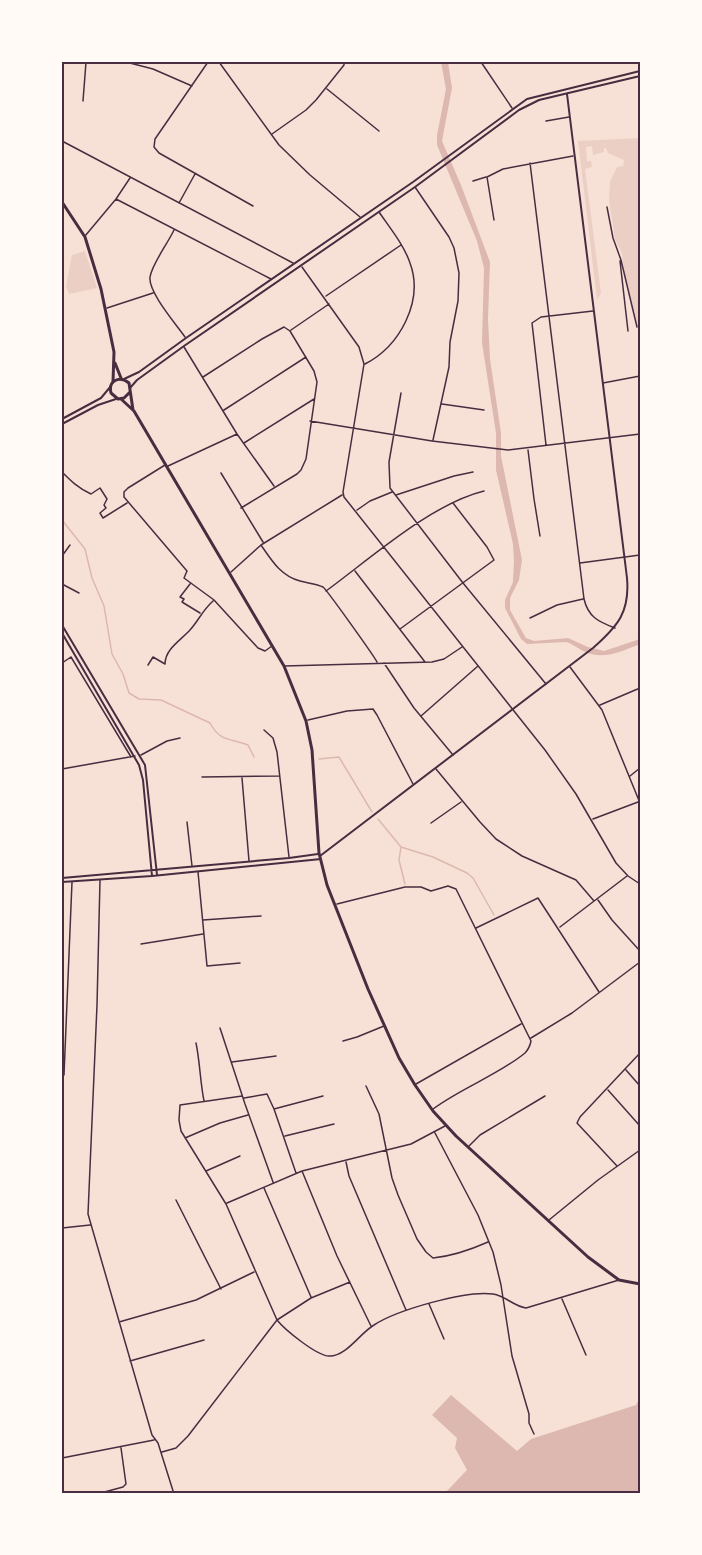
<svg xmlns="http://www.w3.org/2000/svg" width="702" height="1555" font-family="'Noto Sans',sans-serif">
<style>
.green{fill:#ebcfc5}
.water{fill:#dcb8b0}
.lines{fill:none;stroke-linecap:round;stroke-linejoin:round}
.stream{stroke:#dcb8b0;stroke-width:1.5}
.minor{stroke:#4a2c40;stroke-width:1.5}
.tertiary{stroke:#4a2c40;stroke-width:2}
.secondary{stroke:#4a2c40;stroke-width:2}
.primary{stroke:#4a2c40;stroke-width:3}
.trunk{stroke:#4a2c40;stroke-width:3}
.neatline{fill:none;stroke:#4a2c40;stroke-width:2}
</style>
<rect width="100%" height="100%" fill="#f7e1d7"/>
<path class="green" d="M640 138V324L637 326 625 278 622 253 615 239 609 200 610 182 617 167 623 166 624 160 608 153 606 148H604V152L593 155 592 146 586 147 587 161H591L592 167 585 169 601 293 597 300 578 141Z
M85 251 97 288 69 294 66 286 72 255Z"/>
<path class="water" d="M441 62H448L452 88 442 141 461 185 490 262 488 319 490 359 501 433V456L522 560 519 580 510 598V610L526 638 534 641 568 638 588 647 604 651 640 639V644C622 651 603 661 583 651 577 648 573 644 566 642L527 644 521 639 505 608V600L513 582 514 560 513 544 496 470V433L482 343 484 268 477 241 437 145V135L446 89Z
M451 1395 517 1451 531 1439 636 1405 640 1397V1493H445L467 1470 455 1448 457 1438 432 1415Z"/>
<g class="lines">
<path class="stream" d="M62 520 85 549 92 578 104 606 112 654 123 674 129 693 139 699 161 700 210 723C221 743 231 738 248 745L254 757
M319 759 339 757 372 812
M378 819 401 847 433 857 467 873 473 878 494 915
M401 847 399 860 405 884"/>
<path class="minor" d="M126 62 153 69 192 86
M208 62 155 139 154 147 159 153 253 206
M219 62 279 145 310 175 360 217
M481 62 512 108
M327 89 379 131
M83 101 86 62
M546 121 569 117
M272 134 306 110 316 100 344 65V62
M62 141 293 263
M530 163 584 599C588 617 599 622 615 628
M473 181 486 177
M415 187 449 237 454 248 459 273 458 301 450 342 449 367 433 440
M116 199 271 279
M179 203 195 174
M607 207 613 238 621 260 637 327
M494 220 487 177 503 169 573 156
M174 230C168 243 152 264 150 277 148 292 176 324 185 337
M85 236 116 199 130 178
M620 261 628 331
M302 267 359 347 364 364 343 492 344 497 545 750 576 794 616 863 628 876 640 884
M326 296 401 245
M107 308 153 293
M291 330 329 304
M184 347 237 434 274 486
M365 364C400 346 424 301 410 263 404 245 390 228 379 212
M203 377 262 339 284 327 290 331 314 371 317 382 306 459 301 470 297 474 241 508
M603 383 640 376
M401 393 389 462 390 488 463 583 546 684
M442 404 484 410
M224 410 306 357
M310 421 432 441 508 450 640 434
M244 443 314 399
M546 445 532 323 541 317 593 311
M528 450 534 499 540 536
M165 465 128 488 124 492V497L187 571 184 578 214 600 258 648 265 651 272 646
M168 466 237 434
M62 472C71 481 78 488 91 494L100 488 107 499 104 505 106 508 100 513 103 518 127 503
M221 473 263 542
M396 495 454 476 473 472
M357 510 370 501 392 492
M261 545C272 561 281 576 300 581 307 583 317 584 323 587 327 590 374 656 377 662
M62 556 70 545
M580 563 640 555
M355 571 425 662
M231 572 261 545 342 495
M62 584 79 593
M190 584 180 597 184 599 182 602 200 613
M326 591C371 558 431 504 484 491
M530 618 557 605 583 599
M400 629 494 560 487 547 453 503
M71 657 131 757
M62 663 71 657
M384 663 414 708 453 755
M148 665 153 657 165 664C165 649 181 640 190 630 199 620 202 611 213 601
M284 666 432 662 444 659 462 647
M570 667 602 710 640 803
M600 705 640 688
M421 716 478 666
M308 720 347 711 373 709 377 715 413 784
M264 730 273 738 277 752 289 857
M141 755 167 741 180 738
M62 769 135 756
M436 769 480 822 496 839 522 856 576 880 594 901
M630 776 640 768
M202 777 279 776
M242 778 249 861
M593 819 638 802
M187 822 192 866
M431 823 461 802
M198 872 207 966 240 963
M100 880 97 1005 88 1214 152 1435 158 1443 174 1494
M598 900 612 920 640 951
M337 904 405 887H421L431 891 448 886 456 889 531 1041C530 1046 529 1049 525 1053 500 1074 461 1088 433 1109
M203 920 261 916
M560 927 627 876
M476 928 538 898 599 992
M141 944 203 934
M220 1028 245 1104 273 1182
M531 1038 572 1013 640 962
M343 1041 357 1037 384 1026
M196 1043C200 1062 200 1081 204 1101
M232 1062 276 1056
M626 1070 640 1086
M64 1075 72 882
M416 1084 521 1024
M366 1086 379 1114 392 1178 398 1195 417 1239 426 1252 433 1258C453 1256 470 1250 488 1242
M608 1090 640 1126
M242 1096 180 1105 179 1120 181 1131 226 1204 277 1320C285 1330 317 1356 329 1356 346 1357 360 1333 374 1325 397 1310 466 1290 493 1294 506 1296 513 1306 526 1308L619 1280
M244 1098 267 1094 274 1109 323 1096
M274 1109 296 1173
M435 1133 478 1215 493 1252 501 1285 512 1356 529 1414V1423L534 1434
M285 1136 334 1124
M185 1138 220 1123 248 1115
M469 1146 480 1135 545 1096
M346 1162 349 1176 406 1310
M617 1166 577 1123 580 1117 640 1053
M206 1171 240 1156
M302 1171 337 1256 371 1326
M264 1188 311 1297
M176 1200 221 1289
M227 1203 302 1171 411 1144 445 1126
M549 1220 598 1180 640 1150
M62 1228 90 1225
M562 1299 586 1355
M429 1304 444 1339
M119 1322 196 1300 254 1272
M130 1361 204 1340
M162 1452 176 1448 188 1436 277 1320 311 1298 350 1282
M62 1458 154 1440
M97 1494 123 1487 126 1484 121 1448"/>
<path class="tertiary" d="M320 856 593 648C618 626 630 612 627 578L567 94"/>
<path class="secondary" d="M124 379 139 372 186 338 413 182 527 99 640 71
M130 388 137 380 184 346 415 187 519 110 539 100 640 76
M62 419 101 398 111 386
M62 424 98 405 116 399
M62 625 145 765 157 875
M62 633 139 765 143 780 152 876
M62 878 289 858 318 854
M62 882 152 876 321 859"/>
<path class="primary" d="M62 202 85 237 101 289 114 352 113 382
M115 363 121 378"/>
<path class="trunk" d="M130 392 124 398 118 399 111 393C108 381 119 375 129 383L133 410
M121 399 134 411 284 666 306 721 312 750 319 853 327 885 368 989 399 1058 415 1085 433 1111 456 1136 588 1257 619 1280 640 1284"/>
</g>
<rect width="702" height="1555" fill="none" stroke="#fffaf5" stroke-width="126"/>
<rect x="63" y="63" width="576" height="1429" class="neatline"/>
</svg>
